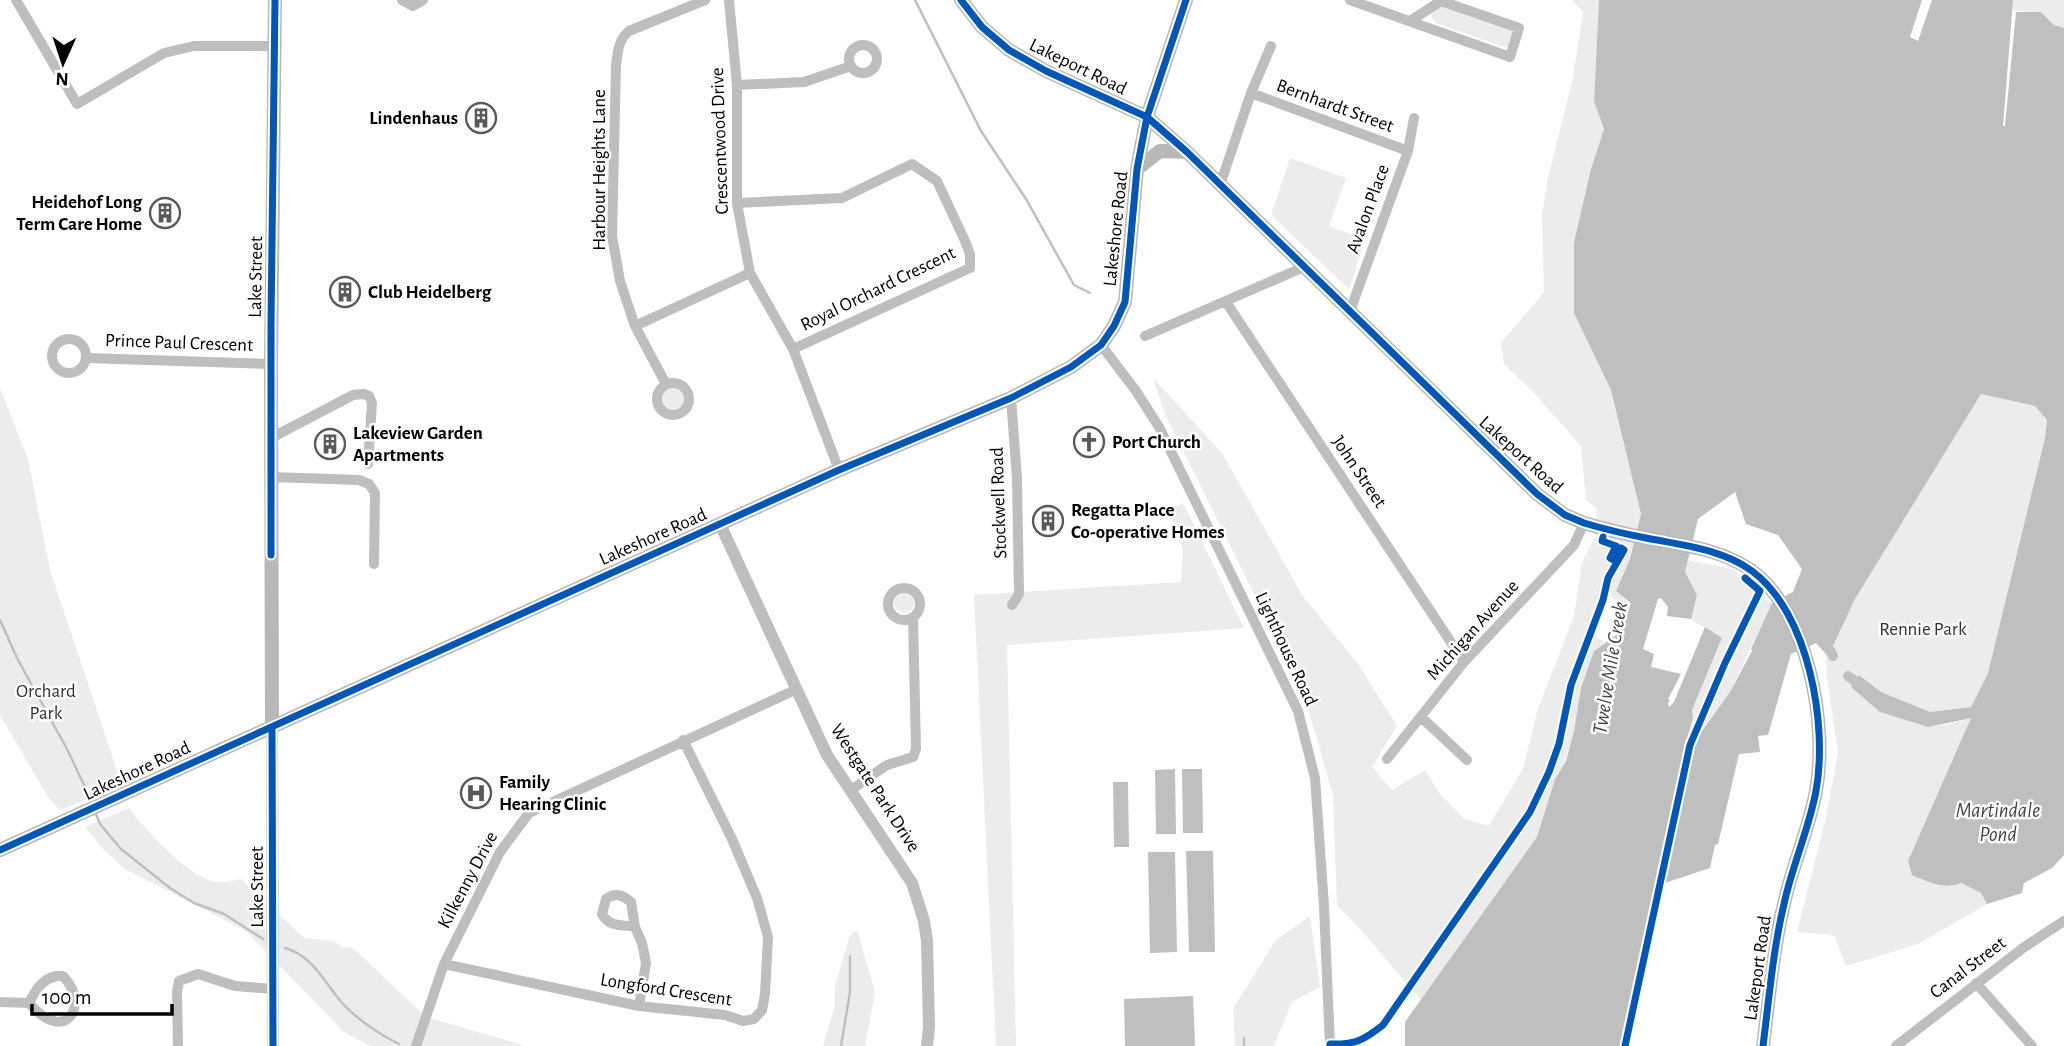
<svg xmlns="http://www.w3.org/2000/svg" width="2064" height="1046" font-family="'Alegreya Sans',sans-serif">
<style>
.green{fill:#ececec}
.water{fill:#bfbfbf;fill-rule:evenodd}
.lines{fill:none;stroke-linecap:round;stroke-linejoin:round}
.stream{stroke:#bfbfbf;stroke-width:2.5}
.canal{stroke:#bfbfbf;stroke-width:10}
.minor{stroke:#bebebe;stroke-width:10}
.tertiary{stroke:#bebebe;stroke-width:12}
.secondary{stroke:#b8b8b8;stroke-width:14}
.cycleway-casing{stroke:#fff;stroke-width:11}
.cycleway{stroke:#0057b8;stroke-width:7}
.labels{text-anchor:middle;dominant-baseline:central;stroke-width:5;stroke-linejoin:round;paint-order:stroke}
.street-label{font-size:19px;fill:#000;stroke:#fff}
.poi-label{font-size:19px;font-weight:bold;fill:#000;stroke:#fff;text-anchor:start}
.park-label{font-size:19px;fill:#333;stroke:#fff}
.water-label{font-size:21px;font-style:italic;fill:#444;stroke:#fff}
</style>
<rect width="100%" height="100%" fill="#fff"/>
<path class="green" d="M1572 0H1599L1594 101 1604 129 1591 169 1574 242V313L1611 390 1641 514 1630 559 1616 591 1631 603 1628 609 1606 593 1592 634 1605 642 1594 651 1581 688 1574 732 1565 761 1555 779 1537 837 1421 1000 1360 929 1337 905 1333 795 1304 694 1165 414 1153 378 1222 453 1302 595 1358 664 1397 726 1372 767 1392 790 1425 770 1439 793 1464 819 1489 826 1523 769 1538 709 1574 616 1582 562 1599 530 1596 508 1586 500 1581 446 1534 393 1504 364 1501 343 1544 292 1542 213 1548 178 1573 77 1583 12Z
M2013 0H2064V28L2054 25 2041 12 2013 11Z
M1441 3 1511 27 1515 32 1510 46 1504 47 1436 23 1430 14Z
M1290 158 1346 178 1329 226 1365 240 1349 289 1271 215Z
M0 388 28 459 50 570 122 785 60 810 48 797 0 715Z
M662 399a11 11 0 1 1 22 0a11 11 0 1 1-22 0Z
M1981 394 2035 406 2047 420 2045 438 1988 673 1971 707 1929 712 1881 692 1859 675 1880 712 1928 727 1949 724 1972 717 1908 861 1913 875C1928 882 1945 890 1961 883L1981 893 1987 904 1918 944 1846 966 1834 935 1797 932 1826 817 1838 752 1827 678 1826 654 1834 644 1855 599Z
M1183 503 1244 628 1007 645 1016 1046H996L974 595 1181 582 1183 550 1168 511Z
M1688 560 1733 569 1758 595 1772 603 1730 692 1692 745 1686 743 1693 717 1692 710 1722 639 1691 619 1695 591 1685 572Z
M894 603a10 10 0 1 1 20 0a10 10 0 1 1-20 0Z
M129 808C145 830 187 876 215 882 224 883 233 881 241 879L304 938 334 941 342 947 353 948 426 1017 526 1046H371L345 1033 246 931 125 869 104 850 85 827Z
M1310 916 1320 987 1292 1002 1274 1046H1235L1233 1009 1276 940Z
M857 930 875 992 865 1046H823L835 1006V986L850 935Z"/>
<path class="water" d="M1599 0H1922L1910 37 1918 41 1932 0H2013L2003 126H2005L2016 12H2041L2054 25 2064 28V855L2052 868 2024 883 2022 893 1987 904 1981 893 1961 883C1945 890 1928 882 1912 875L1908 861 1971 718 1928 727 1880 712 1851 687 1859 675 1881 692 1930 712 1971 707 1988 673 2045 438 2047 420 2035 406 1981 394 1855 599 1834 644 1826 654 1816 643 1791 654 1768 735 1758 736 1760 752 1739 754 1718 844 1715 845 1710 868 1665 883 1663 888 1657 887 1623 1046H1405V1022L1537 837 1555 779 1566 761 1574 731 1581 688 1594 651 1622 631 1631 603 1616 591 1630 559 1641 514 1611 390 1574 313V242L1591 169 1604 129 1594 101ZM1735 492 1746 524 1778 535 1802 569 1793 592 1772 603 1751 649 1752 651 1730 692 1692 745 1686 743 1693 717 1692 710 1722 638 1705 627 1674 702 1669 707 1668 703 1670 700 1668 699 1681 674 1651 667 1654 654 1643 649 1658 599 1661 598 1668 607 1667 616 1691 619 1697 595 1685 572 1698 519Z
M1175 769 1176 834H1156L1155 770Z
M1182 769H1202L1203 833H1183Z
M1113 782H1128L1129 847H1114Z
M1186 851H1213L1215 952H1189Z
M1148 852H1175L1177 952 1150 953Z
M1193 996 1195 1046H1125L1124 999Z"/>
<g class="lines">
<path class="stream" d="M915 0 981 131 1026 199 1074 285 1090 293
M0 620 17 658 67 749 93 804
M96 814 100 824 121 849 170 888 194 903 224 914 263 939
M285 948C312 955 325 983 342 1003 359 1021 377 1033 399 1044
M841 1046 850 992V956
M1244 1046V1038"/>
<path class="canal" d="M1830 650 1833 656
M1848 676 1855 681"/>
<path class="minor" d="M16 0 77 104 164 53 194 46H275
M402 0 413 6 423 0
M729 0 737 85V203L750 273 793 349 839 470
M1350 0 1510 57 1519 28 1441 1 1410 21
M849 59a14 14 0 1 1 28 0a14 14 0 1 1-28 0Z
M737 85 804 82 851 66
M1251 93 1408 151
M1220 185 1251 93 1271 46
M737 203 842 198 912 164 937 181 965 241 970 254V268L793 349
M1226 302 1464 662
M1350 311 1408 151 1414 118
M635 326 750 273
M1145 336 1304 267
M52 356a17 17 0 1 1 34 0a17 17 0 1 1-34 0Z
M1101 345 1136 391 1159 427 1298 711 1315 778 1324 906 1330 1046
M86 358 271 364
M657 399a16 16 0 1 1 32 0a16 16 0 1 1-32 0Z
M666 384 635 326 620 281 612 236 616 65C618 52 618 40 629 31L705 0
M1011 398 1017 479 1019 594 1012 605
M271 438 353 395 364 394 369 396 372 403 368 464
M271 477 359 480 369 484 375 493 374 564
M888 604a16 16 0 1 1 32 0a16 16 0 1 1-32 0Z
M1421 717 1467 760
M1387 759 1464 662 1574 545 1584 523
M851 790 887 765 913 757 916 749 913 618
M635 927C621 924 610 928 602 914L606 899C615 892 623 895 631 902L635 927 642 943 646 963 639 1006
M444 964 639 1006 725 1015 743 1021 754 1019 762 1010 765 994 768 937 757 898 732 839 683 740
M57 976H63C91 1005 65 1046 29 1003 36 989 42 979 57 976Z
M1976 983 2032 1046
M0 1002 29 1003
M178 1046 177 992 179 981 198 974 235 986 274 989
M416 1046 444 964 500 852 529 813 795 690
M1896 1046 2023 948 2064 921"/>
<path class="tertiary" d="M720 524 827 755 912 883 924 921 927 941 929 1027 927 1046
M272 727 273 1046"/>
<path class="secondary" d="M961 0 982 27 1009 50 1046 71 1147 117 1187 152 1537 494 1565 515 1584 523C1604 529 1625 534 1646 538 1681 545 1722 549 1752 571 1809 613 1828 725 1816 791 1809 829 1792 866 1784 904 1773 950 1769 999 1763 1046
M1137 169 1160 151 1187 152
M272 727 271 364 275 0
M0 850 839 470 1011 398 1071 367 1101 345 1114 326 1125 302 1137 169 1147 117 1186 0"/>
<g class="cycleway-casing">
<path id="cycleway" d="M961 0 982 27 1009 50 1046 71 1147 117 1187 152 1537 494 1565 515 1584 523C1604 529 1625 534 1646 538 1681 545 1722 549 1752 571 1809 613 1828 725 1816 791 1809 829 1792 866 1784 904 1773 950 1769 999 1763 1046
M271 555V324L275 0
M272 727 273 1046
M0 850 839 470 1011 398 1071 367 1101 345 1114 326 1125 302 1137 169 1147 117 1186 0
M1330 1046V1044C1355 1045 1364 1040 1383 1025L1530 812 1549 772 1559 744 1571 685 1603 600 1608 578 1624 550 1621 548 1614 560 1610 558 1616 546 1602 541 1603 537
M1625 1046 1690 745 1725 663 1760 591 1745 578"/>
</g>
<use href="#cycleway" class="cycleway"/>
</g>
<defs>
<g id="building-ring" transform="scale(1.575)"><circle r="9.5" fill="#fff" stroke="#595959" stroke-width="1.5"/><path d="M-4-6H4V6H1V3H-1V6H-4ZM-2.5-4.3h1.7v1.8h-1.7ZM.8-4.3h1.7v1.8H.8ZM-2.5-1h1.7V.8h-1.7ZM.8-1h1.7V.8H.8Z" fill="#595959"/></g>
<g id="church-ring" transform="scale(1.575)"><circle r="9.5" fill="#fff" stroke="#595959" stroke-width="1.5"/><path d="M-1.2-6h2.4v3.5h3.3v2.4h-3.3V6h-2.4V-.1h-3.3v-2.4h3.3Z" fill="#595959"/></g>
<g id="hospital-ring" transform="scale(1.575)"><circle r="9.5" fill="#fff" stroke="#595959" stroke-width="1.5"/><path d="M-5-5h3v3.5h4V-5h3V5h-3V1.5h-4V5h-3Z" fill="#595959"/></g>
</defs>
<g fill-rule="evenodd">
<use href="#building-ring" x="481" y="118"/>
<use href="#building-ring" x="165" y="213"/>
<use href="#building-ring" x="345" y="292"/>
<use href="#church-ring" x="1089" y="442"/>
<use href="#building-ring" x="330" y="444"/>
<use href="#building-ring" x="1048" y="521"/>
<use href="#hospital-ring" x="476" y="793"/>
</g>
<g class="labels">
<g class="street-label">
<text transform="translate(1078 67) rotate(26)">Lakeport Road</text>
<text transform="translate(1335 106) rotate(20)">Bernhardt Street</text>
<text transform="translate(720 141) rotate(-92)">Crescentwood Drive</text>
<text transform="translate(599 170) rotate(-90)">Harbour Heights Lane</text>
<text transform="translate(1368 209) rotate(-70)">Avalon Place</text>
<text transform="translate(1116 229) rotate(-84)">Lakeshore Road</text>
<text transform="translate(256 277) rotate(-89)">Lake Street</text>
<text transform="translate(878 289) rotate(-26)">Royal Orchard Crescent</text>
<text transform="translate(179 343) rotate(2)">Prince Paul Crescent</text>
<text transform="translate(1521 455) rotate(42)">Lakeport Road</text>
<text transform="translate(1359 472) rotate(56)">John Street</text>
<text transform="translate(999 503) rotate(-92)">Stockwell Road</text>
<text transform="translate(653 537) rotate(-24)">Lakeshore Road</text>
<text transform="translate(1473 630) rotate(-48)">Michigan Avenue</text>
<text transform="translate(1286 649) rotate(65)">Lighthouse Road</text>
<text transform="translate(137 771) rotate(-25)">Lakeshore Road</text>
<text transform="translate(875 788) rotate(57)">Westgate Park Drive</text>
<text transform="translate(468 880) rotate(-62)">Kilkenny Drive</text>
<text transform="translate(257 887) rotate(-90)">Lake Street</text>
<text transform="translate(1758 968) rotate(-82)">Lakeport Road</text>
<text transform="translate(1968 968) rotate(-37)">Canal Street</text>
<text transform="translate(666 990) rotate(9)">Longford Crescent</text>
</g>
<g class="poi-label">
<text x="458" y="118" text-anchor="end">Lindenhaus</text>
<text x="142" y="202" text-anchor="end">Heidehof Long<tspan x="142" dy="22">Term Care Home</tspan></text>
<text x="368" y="292">Club Heidelberg</text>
<text x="353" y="433">Lakeview Garden<tspan x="353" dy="22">Apartments</tspan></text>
<text x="1112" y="442">Port Church</text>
<text x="1071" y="510">Regatta Place<tspan x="1071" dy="22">Co-operative Homes</tspan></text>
<text x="499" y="782">Family<tspan x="499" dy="22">Hearing Clinic</tspan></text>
</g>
<g class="park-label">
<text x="1923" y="629">Rennie Park</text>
<text x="46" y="691">Orchard<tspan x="46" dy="22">Park</tspan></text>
</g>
<g class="water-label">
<text transform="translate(1610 668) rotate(-81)">Twelve Mile Creek</text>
<text x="1998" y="810">Martindale<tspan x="1998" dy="24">Pond</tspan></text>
</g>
</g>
<g transform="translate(63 63) rotate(183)" stroke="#ffffff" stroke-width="5" paint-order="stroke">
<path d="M0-5L12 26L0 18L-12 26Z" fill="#000000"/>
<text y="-10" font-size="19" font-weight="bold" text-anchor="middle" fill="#000000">N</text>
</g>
<path d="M32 1004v10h140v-10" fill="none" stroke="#000000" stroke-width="3.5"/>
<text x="42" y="1004" font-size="21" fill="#000000" stroke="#ffffff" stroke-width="5" paint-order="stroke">100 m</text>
</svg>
